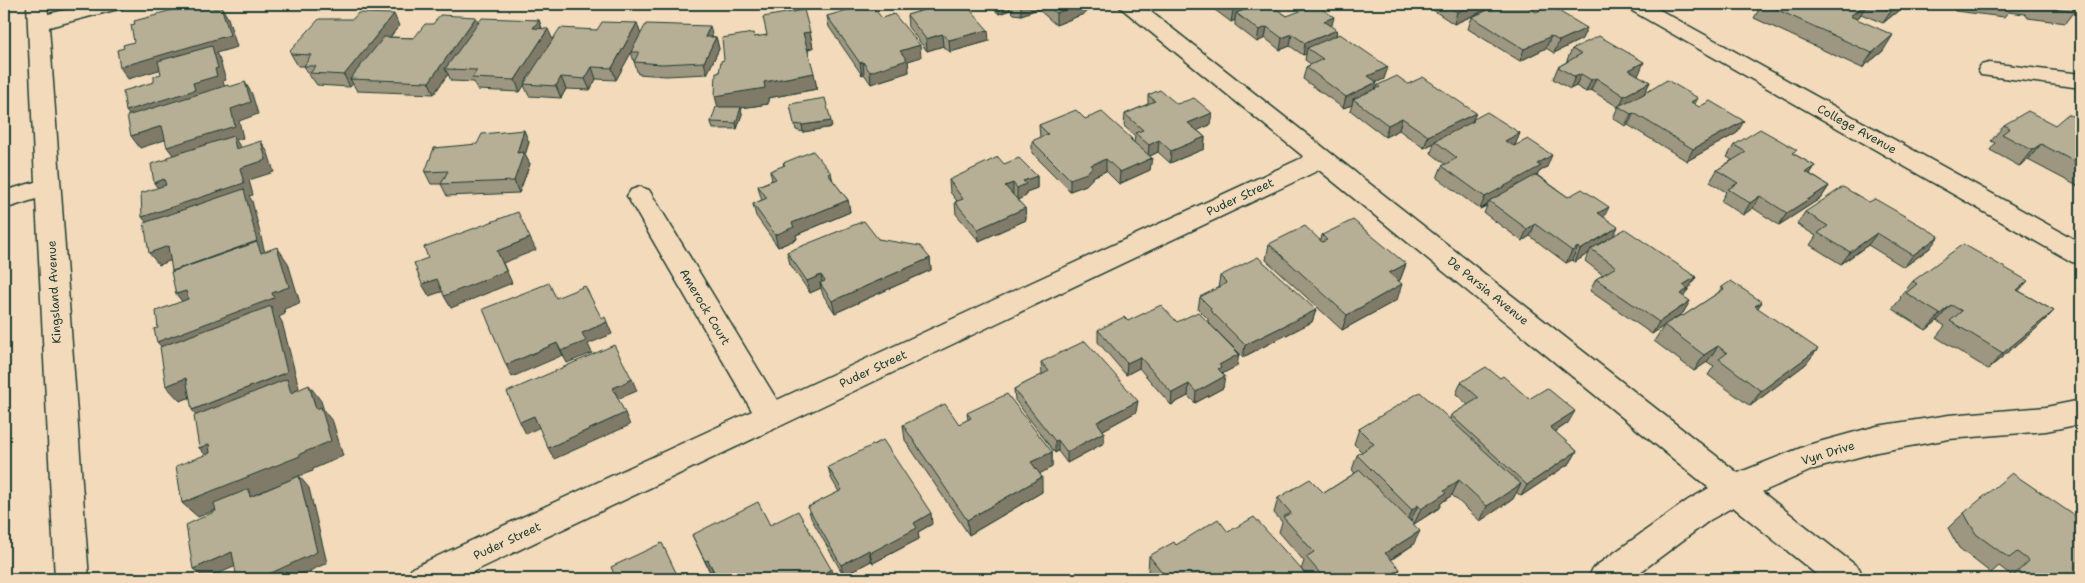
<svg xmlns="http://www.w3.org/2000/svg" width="2085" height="583" font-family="'Shantell Sans',sans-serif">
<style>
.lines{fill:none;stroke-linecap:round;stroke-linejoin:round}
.minor-casing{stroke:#1f3d34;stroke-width:3}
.tertiary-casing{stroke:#1f3d34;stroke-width:3}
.minor{fill:#f2daba;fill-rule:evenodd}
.tertiary{fill:#f2daba;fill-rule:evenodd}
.wall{fill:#9d9680;stroke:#1f3d34}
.shaded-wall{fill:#807a68;stroke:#1f3d34}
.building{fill:#b7af95;stroke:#1f3d34}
.labels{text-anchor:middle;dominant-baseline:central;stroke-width:4;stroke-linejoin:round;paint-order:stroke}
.street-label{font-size:12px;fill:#1f3d34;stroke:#f2daba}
</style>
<rect width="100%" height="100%" fill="#f2daba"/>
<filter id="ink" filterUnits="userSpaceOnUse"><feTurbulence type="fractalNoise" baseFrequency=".02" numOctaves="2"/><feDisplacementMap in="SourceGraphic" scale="10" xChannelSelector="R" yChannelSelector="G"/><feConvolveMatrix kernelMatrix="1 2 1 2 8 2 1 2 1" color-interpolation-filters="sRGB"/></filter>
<g filter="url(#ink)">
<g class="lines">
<g class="minor-casing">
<path id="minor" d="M27 4H47L48 14 90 4H125L122 8 49 27 89 579H55L36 199 4 209V191L35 182Z
M1118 4H1141L1738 473 1808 445 1877 426 1949 415 2046 407 2081 400V424L2046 431 1949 439 1877 452 1814 469 1762 492 1859 568 1864 579H1822L1733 507 1710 520 1631 579H1588L1593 568 1688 500 1709 488 1319 170 458 579H407L412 568 752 411 627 196 631 190 640 187 649 190 777 400 1304 157 1121 8Z
M1989 63 2081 74V88L1981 75 1978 70 1981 65Z"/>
</g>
<g class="tertiary-casing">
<path id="tertiary" d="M1624 4H1649L2081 243V264L2072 262 1627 8Z"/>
</g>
<use href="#minor" class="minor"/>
<use href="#tertiary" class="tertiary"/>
</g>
<path class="wall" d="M916 4H965L989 41 950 52 943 46 927 51 908 27 907 15 918 12 917 11Z
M988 4H1086V13L1056 25 1038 9 1021 15 1014 14 1010 10 999 14Z
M1207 4H1277L1272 6 1287 16 1332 26 1337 30 1336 36 1384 79 1377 82 1375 89 1377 88 1378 85 1408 84 1476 113 1473 119 1520 133 1515 145 1514 146 1547 167 1539 172 1537 175 1568 197 1604 217 1614 235 1696 277 1683 297 1690 301 1683 313 1681 315 1683 316 1718 293 1722 287 1762 302 1757 308 1806 364 1750 406 1708 375 1714 366 1707 362 1694 371 1654 341 1664 326 1652 334 1590 291 1596 279 1603 275 1585 261 1589 253 1575 262 1572 260 1566 263 1530 236 1522 241 1484 213 1487 206 1480 209 1437 178 1442 166 1445 164 1431 153 1434 143 1424 148 1399 130 1385 137 1350 110 1352 105 1343 108 1303 79 1306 67 1311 64 1305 60 1306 54 1303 55 1290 46 1280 50 1265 38 1257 42 1235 25V20L1231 22Z
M1415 4H1428L1421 7Z
M1431 4H1499L1454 24 1430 8Z
M1762 4H1916L1909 9 1901 6 1899 10 1883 23 1861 14 1859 17 1857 19 1883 51 1862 68 1754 18Z
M1951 4H2069L2075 11 2066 23 2028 18 2025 14 2008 12 2004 17 1955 11Z
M827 16 882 18 921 57 908 61 909 72 871 84 864 74 862 75 829 27Z
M1472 17 1582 39 1554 53 1546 48 1520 61 1468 29Z
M539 20 542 28 553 40 597 30 637 23 640 34 716 37 719 49 707 74 666 76 638 74 631 52 616 80 596 79 590 90 566 89 561 98 529 96 524 85 520 92 477 90 474 82 451 81 448 74 434 94 357 91 353 84 350 87 317 85 312 78H311L304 66H298L291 54 399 26 390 37 414 38 433 24Z
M810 32 813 48 808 49 817 89 768 98V104L741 108 742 114 737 129H713L711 122 718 107 719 73 724 60 754 37Z
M1572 49 1639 74 1637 75 1650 82 1644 94 1695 105 1737 133 1687 161 1628 125 1625 126 1613 118 1618 107 1591 90 1586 92 1576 86 1570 89 1553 79 1558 67 1568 61 1567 60Z
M1148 95 1177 104 1210 125 1197 130 1205 137 1204 149 1170 163 1158 152 1150 156V170L1119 184 1106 171 1092 177V179L1086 185 1070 191 1032 153V141L1040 138 1039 125 1085 119 1132 139V140L1134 143 1135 136 1124 126 1125 114 1148 104Z
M790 104 832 127 803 132 796 130Z
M2081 121V188L2028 160 2019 166 1990 150 1995 143 1991 141 2004 125H2055Z
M529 142 525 155 530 164 519 193 447 196 441 184H431L425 172Z
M1734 145 1794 154 1815 166 1810 174 1829 186 1821 198 1779 225 1753 208 1743 215 1721 201 1726 192 1710 182 1717 170 1732 160 1727 157Z
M783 163 833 181 848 200 850 212 796 235 797 239 778 247 756 216 753 204 762 200 761 198 758 186 772 180 770 171 784 166Z
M1037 176V188L1026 192V196L1017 200 1025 208 1026 220 979 241 956 214 955 202 957 201 950 192 949 180Z
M1805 212 1930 248 1904 267 1868 245 1841 264 1810 245 1816 236 1797 224Z
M1322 235 1406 264 1400 280 1399 281 1397 300 1342 330 1266 260 1269 244 1321 240Z
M878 239 930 258 931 270 835 313 823 295 821 288 810 293 790 264 787 252Z
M1220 276 1316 310 1312 322 1243 357 1208 322V319L1198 309 1200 297 1218 288Z
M1913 281 2019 291 2054 311 2038 327 1988 369 1936 337 1945 326 1937 321 1926 330 1892 309 1901 298 1900 297Z
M1128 321 1177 322 1237 366 1223 373V388L1195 403 1188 396 1171 405 1139 368 1126 375 1098 342V330Z
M1041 362 1136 412 1103 430 1104 432V443L1067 463 1058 451 1055 453 1015 400 1014 389 1042 375Z
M1500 378 1529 399 1568 423 1555 432 1577 451 1570 463 1521 496 1516 492 1513 499 1480 521 1452 495 1441 503 1439 508 1414 524 1411 520 1410 521 1413 545 1391 560 1400 569 1395 579H1154L1148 571 1149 556 1176 545 1228 532 1301 570 1304 561 1279 532 1282 522 1274 513 1278 498 1324 493 1355 473 1352 470 1357 455 1362 452 1354 444 1359 429 1450 419 1451 415 1468 405 1456 394 1461 382Z
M967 413 1052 452V467L1040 473 1042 492 969 535 905 440 903 425 959 424 968 420Z
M828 467 932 524 918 532 919 539 873 563 871 561 844 576 811 518 808 507 839 492 831 478Z
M1964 513 2081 579H2007L2011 575 1999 566 1991 573 1959 548 1948 528Z
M770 525 833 579H717L713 570 710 572 692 535Z"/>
<path class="shaded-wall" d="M999 4H1009L1010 10 999 14Z
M1021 4H1038V9L1021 15Z
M1081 4H1086V13L1056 25V13Z
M1249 4H1277L1242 18 1236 13 1235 20 1231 22 1233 10Z
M1421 4H1428L1421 7Z
M1476 4H1499L1454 24 1457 12Z
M1866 4H1867L1859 17 1840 31 1850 16Z
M1900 4H1903L1899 10 1883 23 1891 11Z
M1913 4H1916L1909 9Z
M221 6 228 18 237 47 216 53 219 58 226 80 223 81 225 88 135 123 126 111 193 83 215 69 214 54 128 79 120 67Z
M394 14 399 26 356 79H350L353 84 350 87 344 75Z
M476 17 481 29 445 69 448 74 434 94 429 82Z
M1334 17 1331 29 1324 21Z
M539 20 543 32 533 28Z
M637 23 641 35 616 80 612 68Z
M710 26 713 38 705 37Z
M1267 27 1265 38 1257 42 1259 30Z
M1587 28 1582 39 1554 53 1559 41Z
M548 29 553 40 520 92 515 80Z
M988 30 989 41 950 52 949 40Z
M1337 30 1335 41 1307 48 1306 54 1303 55 1305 43Z
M810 32 813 48 806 49 803 33Z
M942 34 943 46 927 51 926 39Z
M1292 34 1290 46 1280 50 1282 38Z
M1893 35 1883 51 1862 68 1872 53Z
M1551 36 1546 48 1520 61 1524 49Z
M716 37 719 49 707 74 704 62Z
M920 45 921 57 908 61 909 72 871 84 870 72 900 51Z
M863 62 864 74 862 75 860 63Z
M1644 62 1639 74 1623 82 1629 70Z
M592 67 596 79 590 90 585 79Z
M1388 67 1384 79 1365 88 1368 76Z
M814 73 817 89 768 98V104L741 108 742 114 737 129 736 123 719 112 715 96 764 82Z
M1581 74 1576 86 1570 89 1575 77Z
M561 77 566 89 561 98 556 86Z
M1596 78 1591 90 1586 92 1591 80Z
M245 82 252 94 258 114 239 121 243 138 236 140 241 148 176 159 167 147 231 109Z
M1377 82 1374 94 1353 99 1352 105 1343 108 1346 97Z
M1650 82 1644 94 1619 108 1624 96Z
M1698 98 1692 110 1691 102Z
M1212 113 1210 125 1187 135 1188 123Z
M1476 113 1470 126 1435 141 1434 143 1424 148 1428 136Z
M1634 113 1628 125 1625 126 1631 114Z
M1402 118 1399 130 1385 137 1388 125Z
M831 121 832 127 803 132 802 125Z
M1744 121 1737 133 1687 161 1693 149Z
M162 126 171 138 140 148 131 136Z
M524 130 529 142 525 155 530 164 519 193 514 181 517 153Z
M1520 133 1515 145 1501 153 1505 141Z
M1205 137 1204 149 1170 163 1171 151Z
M1159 140 1158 152 1148 157 1149 145Z
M261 141 268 153 274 172 249 180 253 195 249 196 252 201 265 253 182 283 172 271 257 241 152 229 142 217 240 168Z
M2041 144 2028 160 2019 166 2032 150Z
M1552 155 1547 167 1539 172 1536 178 1489 201 1487 205 1480 209 1485 197 1537 164Z
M1152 158 1150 170 1119 184 1120 172Z
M1106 159V171L1092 177V179L1086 185 1070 191V179L1091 165Z
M1815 166 1807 178 1806 172Z
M831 173 834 185 828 174Z
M1037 176V188L1026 192V196L1017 200V188L1023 181Z
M164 179 173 191 163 195 154 183Z
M1013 183V195L1005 186Z
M1829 186 1821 198 1779 225 1787 213Z
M1760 196 1753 208 1743 215 1750 203Z
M848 200 850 212 796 235 797 239 778 247 775 235 792 223Z
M1609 207 1603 219 1598 213Z
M1025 208 1026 220 979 241 978 229Z
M1535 224 1530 236 1522 241 1527 229Z
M1618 227 1612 239 1591 249 1589 253 1575 262 1580 250Z
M1877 233 1868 245 1841 264 1850 252Z
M1939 236 1930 248 1904 267 1913 255Z
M530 238 536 250 503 263 512 283 451 308 444 296 497 251Z
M168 246 177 258 159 265 149 253Z
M277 247 288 263 300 303 284 309 285 314 279 317 282 322 299 388 295 390 299 395 206 426 192 410 287 372 171 357 157 342 272 293Z
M1578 247 1572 260 1566 263 1572 251Z
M930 258 931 270 835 313 832 301Z
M1406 264 1400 280 1384 289 1389 273Z
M821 275 823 287 820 283 821 288 810 293 807 281Z
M1696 277 1681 301 1673 306 1683 285Z
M437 279 444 291 429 296 422 284Z
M2028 281 2013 297 2017 290Z
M1402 284 1397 300 1342 330 1347 315Z
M186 291 199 307 189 310 176 294Z
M1690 301 1683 313 1652 334 1659 322Z
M1762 302 1751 318 1755 306Z
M1951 305 1937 321 1926 330 1940 314Z
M1316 310 1312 322 1243 357 1245 345Z
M2054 311 2038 327 1988 369 2003 353Z
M607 322 612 334 588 344 592 353 567 363 561 351 582 333Z
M557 343 563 355 512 377 506 365Z
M1718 346 1707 362 1694 371 1704 355Z
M1818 349 1806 364 1750 406 1761 391Z
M1239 354 1237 366 1220 375 1216 380 1219 365Z
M1140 357 1139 368 1126 375 1127 363Z
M1225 376 1223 388 1195 403 1196 392Z
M186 378 200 394 180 401 166 386Z
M632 379 637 391 618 399 613 388Z
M1189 384 1188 396 1171 405 1172 393Z
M309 385 321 401 324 411 333 422 343 456 313 469V471L299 476 309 488 327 563 292 579H258L299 476 254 495 259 500 250 496 198 517 182 503 300 454 316 409Z
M1138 401 1136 412 1096 434 1097 422Z
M1575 411 1568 423 1544 439 1550 427Z
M625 413 630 425 554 459 548 448Z
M534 416 540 427 526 434 520 422Z
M1104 432V443L1067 463V452Z
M1058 440V451L1055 453V441Z
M209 444 213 463 199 448Z
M1577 451 1570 463 1521 496 1527 485Z
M1052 452V467L1032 478 1031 462Z
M1042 477V492L969 535 967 520Z
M1459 480 1452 495 1441 503 1439 508 1414 524 1421 509 1444 491Z
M1521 484 1513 499 1480 521 1487 506Z
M1418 505 1411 520 1406 525 1412 510Z
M931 513 932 524 918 532 919 539 873 563 870 553 914 523Z
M1420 531 1413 545 1378 567 1385 553Z
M869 550 871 561 844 576 841 565Z
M232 552 243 563 206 579 193 569Z
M708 560 713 570 710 572 705 561Z
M831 569 833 579H828L826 572Z
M1400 569 1395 579H1385Z"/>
<path class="building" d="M196 4H213L214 8 221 6 230 35 120 67 117 50 124 48 123 45 134 42 131 25 135 24 134 21 157 15V14Z
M868 4H870L882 18 894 14 920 45 900 51 907 60 870 72 863 62 860 63 827 16Z
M919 4H965L988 30 949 40 942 34 926 39 907 15 924 10Z
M1045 4H1081L1056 13Z
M1224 4H1249L1233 10Z
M1261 4H1269L1287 16 1316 5 1334 17 1324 21 1337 30 1305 43 1292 34 1282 38 1267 27 1259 30 1236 13Z
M1444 4H1476L1457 12Z
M1502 4H1523L1536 12 1550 6 1587 28 1559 41 1551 36 1524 49 1472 17Z
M1765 4H1866L1850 16 1893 35 1872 53Z
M1873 4H1900L1891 11Z
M1998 4H2012L2013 5Z
M2035 4H2069L2075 11 2037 6Z
M804 10 810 32 803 33 814 73 764 82 765 88 715 96 716 73H719L721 61 724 60 722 38 753 33 754 37 767 35 763 17Z
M358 13 394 14 344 75 310 73 316 66H304L311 55 291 54 290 51 319 19H353Z
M440 15 476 17 429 82 350 79 384 37 414 38 425 24H433Z
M482 18 539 20 533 28 548 29 515 80 472 78 477 70 445 69Z
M602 22 637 23 612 68 592 67 585 79 561 77 556 86 524 84 560 28 597 30Z
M646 24 710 26 705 37H716L704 62 662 64 634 62 639 52H631Z
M1340 34 1388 67 1368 76 1377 82 1346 97 1306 67 1323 59 1307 48Z
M1599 36 1644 62 1629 70 1650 82 1624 96 1596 78 1591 80 1581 74 1575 77 1558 67 1581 54 1572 49Z
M212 46 218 68 215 69 217 76 193 83 195 90 126 111 123 91 154 82V76L161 74 158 61Z
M1397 76 1408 84 1423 77 1476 113 1428 136 1402 118 1388 125 1353 99 1380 87 1378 85Z
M1667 80 1698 98 1691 102 1699 107 1710 101 1744 121 1693 149 1634 113 1631 114 1618 106 1642 95Z
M245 82 251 102 231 109 235 126 167 147 162 126 131 136 127 116 228 85 229 87Z
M1160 90 1177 104 1194 98 1212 113 1188 123 1205 137 1171 151 1159 140 1149 145 1135 133 1143 130 1125 114 1155 101 1148 95Z
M825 98 831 121 802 125 794 124 790 104Z
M716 107H741L736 123 711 122Z
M1076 110 1085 119 1102 112 1132 139H1130L1152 158 1120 172 1106 159 1091 165 1092 167 1087 173 1070 179 1032 141 1048 134 1039 125Z
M2028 111 2055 125 2068 114 2081 121V165L2041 144 2032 150 2002 134 2010 128 2004 125Z
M1487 112 1520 133 1505 141 1514 146 1528 139 1552 155 1537 164 1541 166 1485 197 1442 166 1457 158 1435 141 1474 121 1472 120Z
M1760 129 1797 150 1792 153 1815 166 1806 172 1829 186 1787 213 1760 196 1750 203 1728 189 1738 183 1717 170 1746 152 1734 145Z
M524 130 517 153 524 152 514 181 441 184 448 171 425 172 434 148 477 144 482 134Z
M233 136 236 149 261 141 266 160 240 168 244 183 142 217 141 193 166 185 164 179 154 183 151 164 168 159 167 157Z
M813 151 831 173 828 174 848 200 792 223 794 227 775 235 753 204 767 198 758 186 776 179 770 171 785 165 783 163Z
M998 157 1004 164 1019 158 1037 176 1023 181 1026 184 1017 188 1013 183 1005 186 1025 208 978 229 955 202 963 199 949 180Z
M1536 175 1568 197 1582 189 1609 207 1598 213 1618 227 1580 250 1578 247 1572 251 1535 224 1527 229 1489 201Z
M1843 187 1869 202 1875 199 1939 236 1913 255 1877 233 1850 252 1818 233 1828 226 1805 212Z
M244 189 257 241 172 271 168 246 149 253 144 223Z
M518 212 530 238 497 251 506 271 444 296 437 279 422 284 414 263 428 258 424 247Z
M1353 220 1406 264 1389 273 1402 284 1347 315 1269 244 1305 226 1322 242 1327 240 1322 235Z
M864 221 878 239 920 246 930 258 832 301 820 283 825 281 821 275 807 281 787 252Z
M1625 229 1696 277 1683 285 1688 289 1680 294 1690 301 1659 322 1596 279 1616 267 1591 249Z
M257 242 261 253 277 247 289 287 272 293 274 298 157 342 154 329 158 328 156 311 188 299 186 291 176 294 171 272Z
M1963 244 2028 281 2017 290 2054 311 2003 353 1950 321 1962 311 1951 305 1940 314 1906 293 1917 284 1913 281Z
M1258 257 1316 310 1245 345 1210 310 1211 308 1200 297 1227 283 1220 276Z
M1731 281 1762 302 1755 306 1818 349 1761 391 1719 359 1727 353 1718 346 1704 355 1664 325 1681 315 1683 316 1724 289 1722 287Z
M549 283 556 298 585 286 602 319 605 317 607 322 582 333 586 341 561 351 557 343 506 365 483 309Z
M1161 305 1177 322 1198 312 1239 354 1219 365 1221 367 1218 369 1225 376 1196 392 1189 384 1172 393 1140 357 1127 363 1098 330 1124 317 1128 321Z
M271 306 287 372 192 410 186 378 166 386 160 347Z
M1085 341 1138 401 1097 422 1104 432 1067 452 1058 440 1055 441 1014 389 1049 371 1041 362Z
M614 345 632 379 613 388 625 413 548 448 534 416 520 422 507 392Z
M1486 367 1500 378 1503 376 1529 399 1547 388 1575 411 1550 427 1577 451 1527 485 1451 415 1479 398 1461 382Z
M287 379 291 393 309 385 316 409 321 407 331 441 300 454V456L182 503 176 466 210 453 209 444 199 448 194 416Z
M1420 392 1521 484 1487 506 1459 480 1444 491 1446 493 1421 509 1418 505 1412 510 1357 455 1374 444 1359 429Z
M1007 394 1052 452 1031 462 1042 477 967 520 903 425 945 404 959 424 971 418 967 413Z
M883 440 931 513 914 523 917 528 870 553 869 550 841 565 808 507 842 490 828 467Z
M1360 470 1420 531 1385 553 1400 569 1385 579H1325L1306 557 1314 552 1283 517 1291 513 1278 498 1310 479 1324 493Z
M2012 473 2081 520V579H2020L2014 575 2029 561 2017 552 2009 558 1976 534 1964 513Z
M299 476 317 552 258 579H237L232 552 193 569 186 525 216 511 214 503 249 489 250 497Z
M758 502 770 525 798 511 831 569 826 572 830 579H718L708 560 705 561 692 535Z
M1254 517 1310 579H1168L1149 556 1174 542 1176 545 1218 519 1228 532Z
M662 543 679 579H616L611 567Z"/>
</g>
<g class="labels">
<g class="street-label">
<text transform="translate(1857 129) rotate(29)">College Avenue</text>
<text transform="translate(1240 197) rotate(-25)">Puder Street</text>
<text transform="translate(1488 291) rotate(39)">De Parsia Avenue</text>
<text transform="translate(54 292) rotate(-93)">Kingsland Avenue</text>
<text transform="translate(705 307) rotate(59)">Amerock Court</text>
<text transform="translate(873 369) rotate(-25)">Puder Street</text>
<text transform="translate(1828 453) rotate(-17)">Vyn Drive</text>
<text transform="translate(507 541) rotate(-25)">Puder Street</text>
</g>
</g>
<rect width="2085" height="583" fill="none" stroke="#f2daba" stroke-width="20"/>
<rect x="10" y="10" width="2065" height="563" fill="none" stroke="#1f3d34" stroke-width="2" filter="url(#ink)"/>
</svg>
